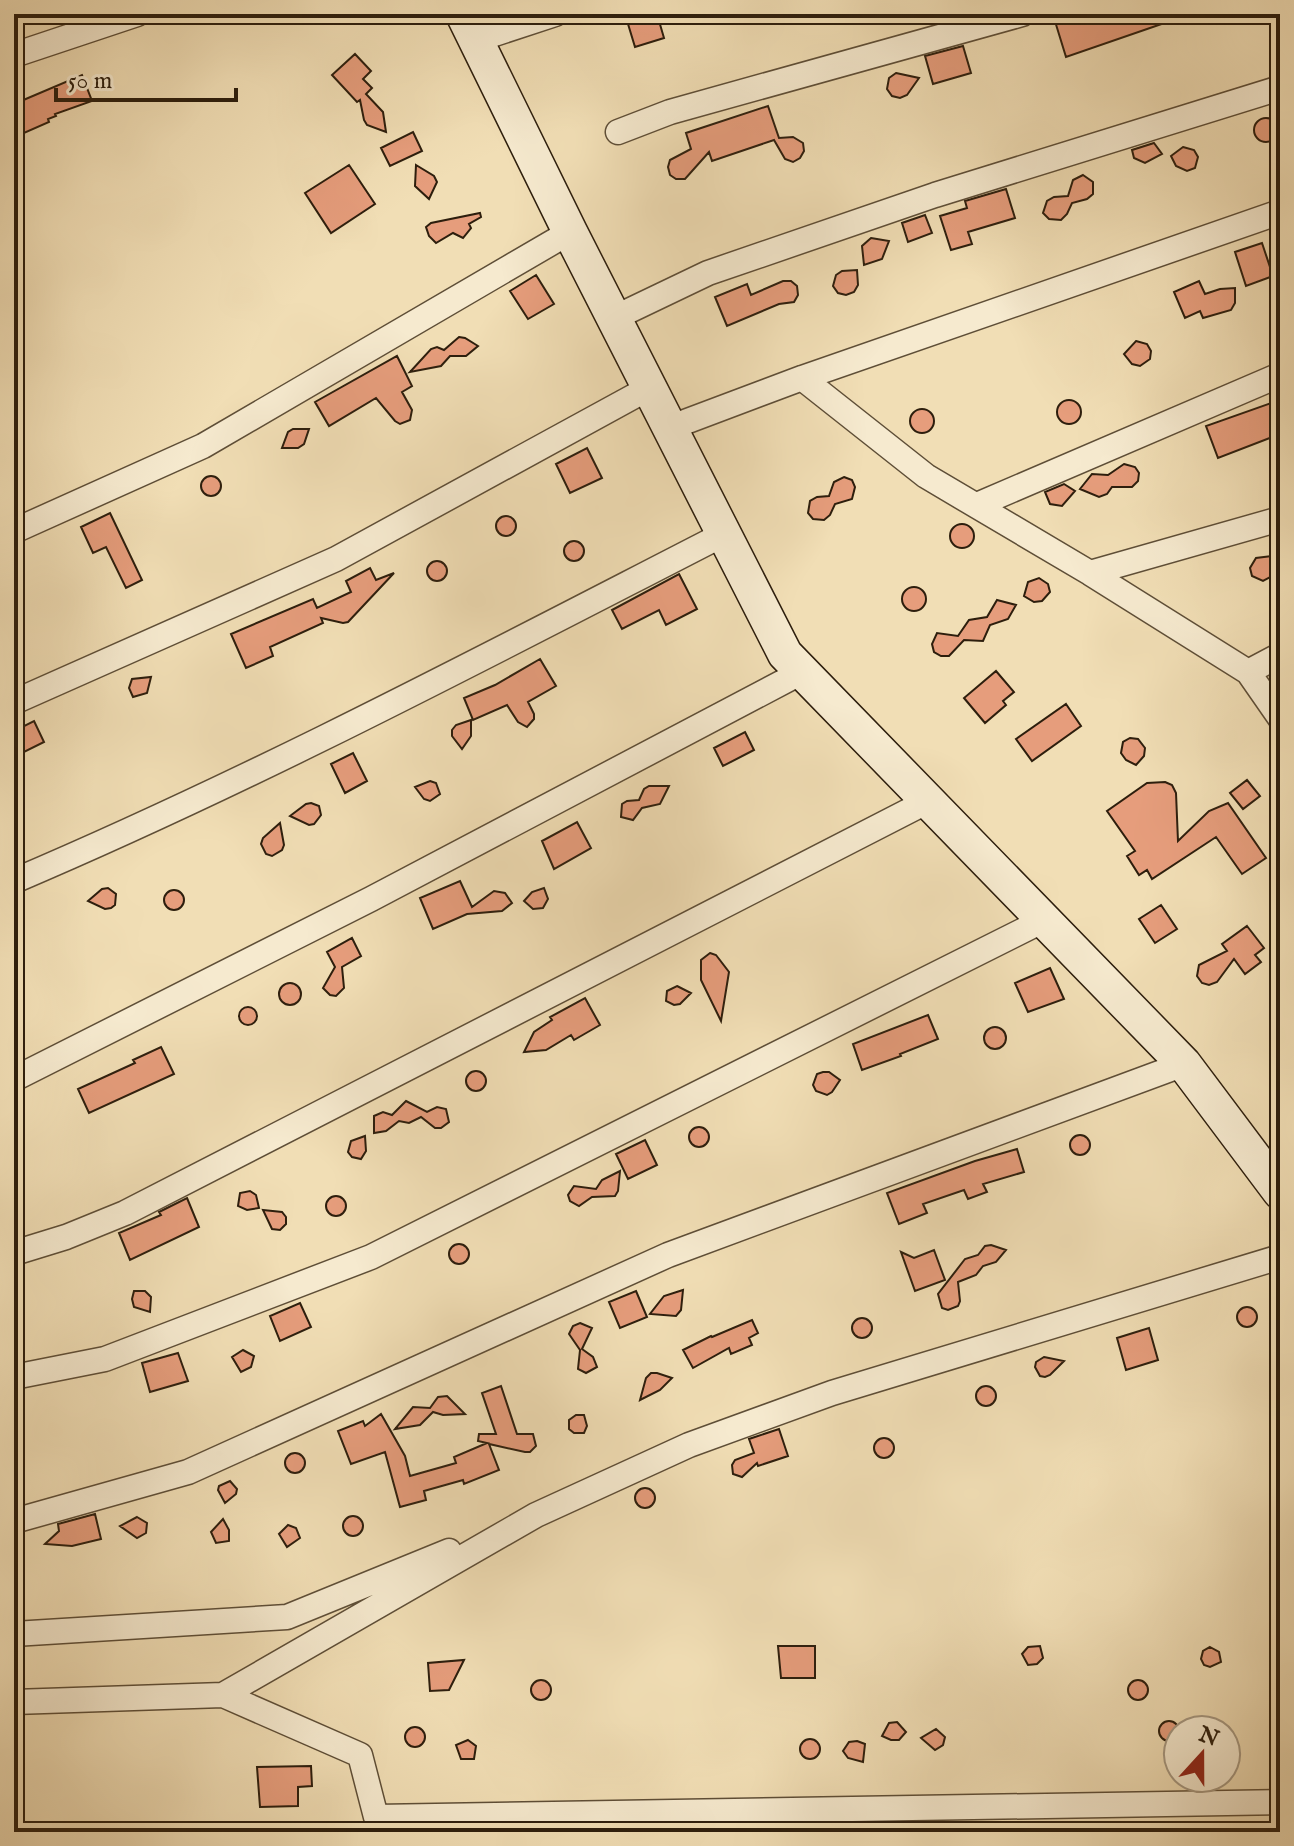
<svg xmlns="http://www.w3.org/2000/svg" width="1294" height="1846" font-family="'IM FELL English',serif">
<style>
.building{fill:#e69d7c;stroke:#2d1e0d;stroke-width:2}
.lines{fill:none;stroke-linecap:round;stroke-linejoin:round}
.street-casing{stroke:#5e4e37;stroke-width:27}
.secondary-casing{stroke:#2d1e0d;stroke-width:37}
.street{stroke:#f6eacf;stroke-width:24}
.secondary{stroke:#f6eacf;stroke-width:34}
</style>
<rect width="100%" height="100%" fill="#f1deb5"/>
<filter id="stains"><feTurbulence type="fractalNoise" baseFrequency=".0025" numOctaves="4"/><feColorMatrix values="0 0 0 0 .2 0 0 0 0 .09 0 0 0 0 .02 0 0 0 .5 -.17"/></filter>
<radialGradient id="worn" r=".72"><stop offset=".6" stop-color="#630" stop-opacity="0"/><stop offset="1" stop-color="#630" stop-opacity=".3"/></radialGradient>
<path class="building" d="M625 14H657L664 38 635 47Z
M1066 14H1179V18L1066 57 1054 18Z
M963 46 971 73 933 84 925 56Z
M355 54 371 71 363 79 372 88 366 94 383 112 386 132 367 125 364 120 360 100 357 102 332 75Z
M896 73 919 78 907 95 900 98 892 96 887 89 889 78Z
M82 75 92 101 55 114 56 116 48 119 49 122 24 133 14 111V104Z
M768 106 779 138 793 137 803 143 804 151 800 158 793 162 785 159 774 140 712 161 709 152 685 179H676L670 175 668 167 670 160 691 149 686 133Z
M1254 130a12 12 0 1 1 24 0a12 12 0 1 1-24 0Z
M413 132 422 151 390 166 381 148Z
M1154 143 1162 154 1145 163 1134 158 1132 150Z
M1183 147 1194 150 1198 157 1195 168 1187 171 1176 166 1171 156Z
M349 165 375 204 331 233 305 193Z
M416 165 434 176 437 182 429 199 415 186Z
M1083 175 1093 182V194L1087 199 1072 203 1067 214 1061 220 1049 219 1043 213 1047 201 1054 197 1068 196 1073 180Z
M1006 189 1015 218 968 232 972 244 951 250 940 216 967 208 965 201Z
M480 213 481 217 469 224 471 228 463 238 453 233 436 243 429 236 426 227 431 223Z
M925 215 932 233 908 242 902 223Z
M871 238 889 241 882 259 864 265 862 246Z
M1262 243 1273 276 1246 286 1235 252Z
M857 270 858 285 854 292 846 295 838 293 833 286 836 275 842 271Z
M536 275 554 304 528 319 510 291Z
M783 281H791L797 286 798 295 794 302 779 304 727 326 715 297 747 284 751 295Z
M1199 281 1205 294 1220 289 1235 288V303L1231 310 1203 318 1200 311 1185 318 1174 292Z
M459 337 465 338 478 346 466 356H450L441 366 410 372 431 349 437 347 444 350Z
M1136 341 1147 344 1151 351 1150 359 1140 366 1132 364 1124 354Z
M397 356 412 386 402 392 412 410 410 420 400 424 395 421 376 398 329 426 315 402Z
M1057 412a12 12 0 1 1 24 0a12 12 0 1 1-24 0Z
M1280 400V434L1218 458 1206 426Z
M910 421a12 12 0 1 1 24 0a12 12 0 1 1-24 0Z
M293 429H309L304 444 298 448H282L288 432Z
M587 448 602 478 570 493 556 464Z
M1124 464 1135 467 1139 473 1138 481 1132 487H1112L1107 494 1099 497 1080 489 1092 474 1108 475Z
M201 486a10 10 0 1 1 20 0a10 10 0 1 1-20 0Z
M844 477 852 480 855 487 852 499 835 504 830 515 824 520 813 519 808 513 810 501 817 497 829 496 834 482Z
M1064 484 1075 491 1062 506 1050 504 1045 492Z
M110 513 142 580 126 588 106 547 93 553 81 527Z
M496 526a10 10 0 1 1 20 0a10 10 0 1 1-20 0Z
M950 536a12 12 0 1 1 24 0a12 12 0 1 1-24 0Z
M564 551a10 10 0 1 1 20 0a10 10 0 1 1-20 0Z
M1280 555V572L1263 581 1252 576 1250 568 1256 558Z
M427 571a10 10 0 1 1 20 0a10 10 0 1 1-20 0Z
M370 568 376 580 394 573 348 622 343 623 321 618 323 623 270 647 273 656 246 668 231 634 313 599 317 608 351 592 346 581Z
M679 574 697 609 666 625 659 610 622 629 612 610Z
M1039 578 1048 584 1050 592 1042 601 1034 602 1024 596 1028 582Z
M902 599a12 12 0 1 1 24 0a12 12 0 1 1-24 0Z
M997 600 1016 605 1008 619 990 625 983 641 964 640 949 656H941L934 652 932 644 937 633 958 636 969 620 987 617Z
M540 659 556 686 528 702 534 714V719L527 727 518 722 507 705 473 720 464 698 495 685Z
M996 671 1014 692 1003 701 1006 705 985 723 964 698Z
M151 677 147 693 133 697 129 688 132 679Z
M1066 704 1081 726 1032 761 1016 739Z
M471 720V736L462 749 452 736V730L456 725Z
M34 721 44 742 14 757V731Z
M745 732 754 750 723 766 714 748Z
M1130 738 1138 739 1145 748 1144 756 1136 765 1126 760 1121 753 1123 742Z
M353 753 367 781 345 793 331 764Z
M1247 780 1260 796 1243 809 1230 793Z
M430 781 436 783 440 794 430 801 424 799 415 787Z
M1165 782 1172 785 1176 793 1178 841 1209 811 1228 803 1266 858 1242 874 1216 837 1152 879 1147 870 1139 875 1127 856 1135 851 1107 811 1147 783Z
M649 786H669L660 804 642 808 633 820 621 817 622 804 627 801 639 800 644 789Z
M311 803 319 806 321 815 314 824 309 825 290 816 306 804Z
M577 822 591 848 554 869 542 841Z
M280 823 284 845 282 850 272 856 266 854 261 844 263 838Z
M460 881 472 907 494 891 505 893 512 903 502 911 467 914 433 929 420 898Z
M108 888 116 894 115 905 111 908 105 909 88 901 102 889Z
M544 888 548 899 543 908 533 909 524 901 532 892Z
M164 900a10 10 0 1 1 20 0a10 10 0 1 1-20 0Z
M1161 905 1177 929 1155 943 1139 919Z
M1247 926 1264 948 1255 955 1261 962 1245 974 1234 959 1217 982 1209 985 1202 983 1197 976 1199 965 1227 951 1222 944Z
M352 938 361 956 342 967 344 988 336 996 330 995 323 988 335 967 327 952Z
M710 953 716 955 729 972 721 1021 701 980V960Z
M1050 968 1064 999 1028 1012 1015 983Z
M279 994a11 11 0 1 1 22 0a11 11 0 1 1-22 0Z
M677 986 691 993 680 1004 674 1005 666 1001 667 991Z
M585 998 600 1025 574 1040 571 1035 546 1050 524 1052 534 1032 552 1020 550 1017Z
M239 1016a9 9 0 1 1 18 0a9 9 0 1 1-18 0Z
M928 1015 938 1039 900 1054 901 1056 862 1070 853 1044Z
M984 1038a11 11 0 1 1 22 0a11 11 0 1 1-22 0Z
M161 1047 174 1074 89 1113 78 1089 135 1063 133 1060Z
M466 1081a10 10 0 1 1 20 0a10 10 0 1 1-20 0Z
M823 1072H829L840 1080 832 1092 827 1095 816 1091 813 1085 817 1074Z
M406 1101 427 1112 437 1107 446 1109 449 1122 441 1128H435L421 1117 409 1123 399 1121 386 1131 374 1133V1116L383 1112 392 1115Z
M689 1137a10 10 0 1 1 20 0a10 10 0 1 1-20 0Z
M1070 1145a10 10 0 1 1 20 0a10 10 0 1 1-20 0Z
M365 1136 366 1151 361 1159 352 1157 348 1152 351 1141Z
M645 1140 657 1165 628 1179 616 1154Z
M1017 1149 1024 1172 983 1184 987 1192 968 1199 964 1190 923 1204 927 1213 899 1224 887 1193 975 1161Z
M620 1171 618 1191 615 1196 592 1197 579 1206 570 1201 568 1195 574 1186 596 1189 602 1180Z
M250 1191 256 1195 259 1208 247 1210 238 1206 240 1193Z
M326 1206a10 10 0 1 1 20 0a10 10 0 1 1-20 0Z
M187 1198 199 1227 130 1260 119 1233 161 1215 159 1212Z
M263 1210 282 1212 286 1217V1224L280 1230 272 1229Z
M449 1254a10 10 0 1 1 20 0a10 10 0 1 1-20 0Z
M991 1245 1006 1250 996 1262 983 1266 976 1275 958 1282 960 1301 958 1306 948 1310 942 1308 938 1294 965 1259 978 1255 985 1246Z
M934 1250 945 1280 915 1291 901 1252 914 1258Z
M683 1290 681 1310 676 1316 650 1314 664 1296Z
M134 1291H145L151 1297 150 1312 134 1307 132 1299Z
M636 1291 647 1317 620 1328 609 1302Z
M300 1303 311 1327 280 1341 270 1316Z
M1237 1317a10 10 0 1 1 20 0a10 10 0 1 1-20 0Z
M852 1328a10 10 0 1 1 20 0a10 10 0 1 1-20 0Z
M752 1320 758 1333 749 1338 752 1345 731 1354 729 1348 693 1368 683 1350 711 1336 712 1337Z
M580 1323 592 1328 582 1349 593 1357 597 1367 586 1373 578 1369 580 1350 569 1334 573 1326Z
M1149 1328 1158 1360 1126 1370 1117 1338Z
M243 1350 254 1356 251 1367 241 1372 232 1357Z
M178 1353 188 1381 150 1392 142 1363Z
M1044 1357 1064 1361 1050 1375 1045 1377 1040 1376 1035 1367 1036 1362Z
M651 1373H657L672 1378 660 1390 640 1400 646 1378Z
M501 1386 517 1434H533L536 1446 530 1452H525L489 1444 499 1470 464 1484 463 1480 424 1491 426 1500 400 1507 385 1452 351 1464 338 1431 363 1421 365 1426 381 1414 405 1456 410 1476 456 1463 454 1457 487 1443 478 1441 479 1434H496L482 1393Z
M976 1396a10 10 0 1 1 20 0a10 10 0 1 1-20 0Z
M447 1396 465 1414 443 1415 433 1412 420 1425 395 1429 413 1407 430 1408 438 1397Z
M576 1415H584L587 1426 584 1433H574L569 1429V1420Z
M779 1429 788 1456 758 1466 757 1463 742 1477 733 1474 732 1465 735 1460 754 1453 749 1439Z
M874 1448a10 10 0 1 1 20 0a10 10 0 1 1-20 0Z
M285 1463a10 10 0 1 1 20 0a10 10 0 1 1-20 0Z
M230 1481 237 1489 236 1494 225 1503 218 1490 219 1486Z
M635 1498a10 10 0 1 1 20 0a10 10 0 1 1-20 0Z
M95 1514 101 1539 72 1546 45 1544 59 1531 58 1524Z
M343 1526a10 10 0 1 1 20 0a10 10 0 1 1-20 0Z
M137 1517 147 1523 146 1533 137 1538 120 1526Z
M223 1519 229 1530V1541L216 1543 211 1532Z
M288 1525 296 1528 300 1538 287 1547 279 1534Z
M778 1646H815V1678H781Z
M1040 1646 1043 1658 1037 1664 1028 1665 1022 1654 1028 1647Z
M1210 1647 1219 1652 1221 1662 1210 1667 1204 1665 1201 1659 1203 1651Z
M464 1660 449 1690 430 1691 428 1663Z
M1128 1690a10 10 0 1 1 20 0a10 10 0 1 1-20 0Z
M531 1690a10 10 0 1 1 20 0a10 10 0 1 1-20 0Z
M1159 1731a10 10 0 1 1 20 0a10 10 0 1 1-20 0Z
M897 1722 906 1732 899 1740H891L882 1736 889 1723Z
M405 1737a10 10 0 1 1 20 0a10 10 0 1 1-20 0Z
M936 1729 945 1737 943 1745 935 1750 921 1738Z
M800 1749a10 10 0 1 1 20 0a10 10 0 1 1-20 0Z
M468 1740 476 1746 474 1759H461L456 1745Z
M857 1741 865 1744 863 1762 848 1758 843 1751 849 1742Z
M311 1766 312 1786 298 1787V1806L260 1807 257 1767Z"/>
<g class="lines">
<g class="street-casing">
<path id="street" d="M476 40 555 14
M14 55 137 14
M618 132 670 112 1022 14
M614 318 708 273 935 195 1280 88
M802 378 926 476 1090 573 1248 672 1280 718
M669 428 802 378 1280 212
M977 505 1280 375
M14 531 203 446 570 232
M1090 573 1280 519
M1248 672 1280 655
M14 702 336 559 649 388
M14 881C256 778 490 654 724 534
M14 1079 371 899 802 672
M14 1253 66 1237 125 1213 928 801
M14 1377 105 1359 371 1257 1044 920
M14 1521 188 1472 668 1255 1184 1064
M14 1634 287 1617 449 1551
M223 1695 536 1515 689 1445 832 1393 1280 1257
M14 1702 223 1695 360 1755 376 1817 1280 1802"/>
</g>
<g class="secondary-casing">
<path id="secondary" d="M463 14 570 232 785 654 1184 1064 1280 1192"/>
</g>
<use href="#street" class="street"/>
<use href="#secondary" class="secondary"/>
</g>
<rect width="1294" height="1846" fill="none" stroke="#f1deb5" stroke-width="48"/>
<rect x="16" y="16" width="1262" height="1814" fill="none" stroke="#2d1e0d" stroke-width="4"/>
<rect x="24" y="24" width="1246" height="1798" fill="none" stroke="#2d1e0d" stroke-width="2"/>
<g transform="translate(1202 1754) rotate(21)"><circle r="38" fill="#f6eacf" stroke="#a69881" stroke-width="2"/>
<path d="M0-6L14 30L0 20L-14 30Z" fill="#8f2418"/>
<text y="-12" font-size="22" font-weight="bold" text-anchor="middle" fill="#2d1e0d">N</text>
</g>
<path d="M56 88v12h180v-12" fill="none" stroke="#2d1e0d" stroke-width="4"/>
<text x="68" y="88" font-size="24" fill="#2d1e0d" stroke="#f6eacf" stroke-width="6" paint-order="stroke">50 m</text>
<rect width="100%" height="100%" filter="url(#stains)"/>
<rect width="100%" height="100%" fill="url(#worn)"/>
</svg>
